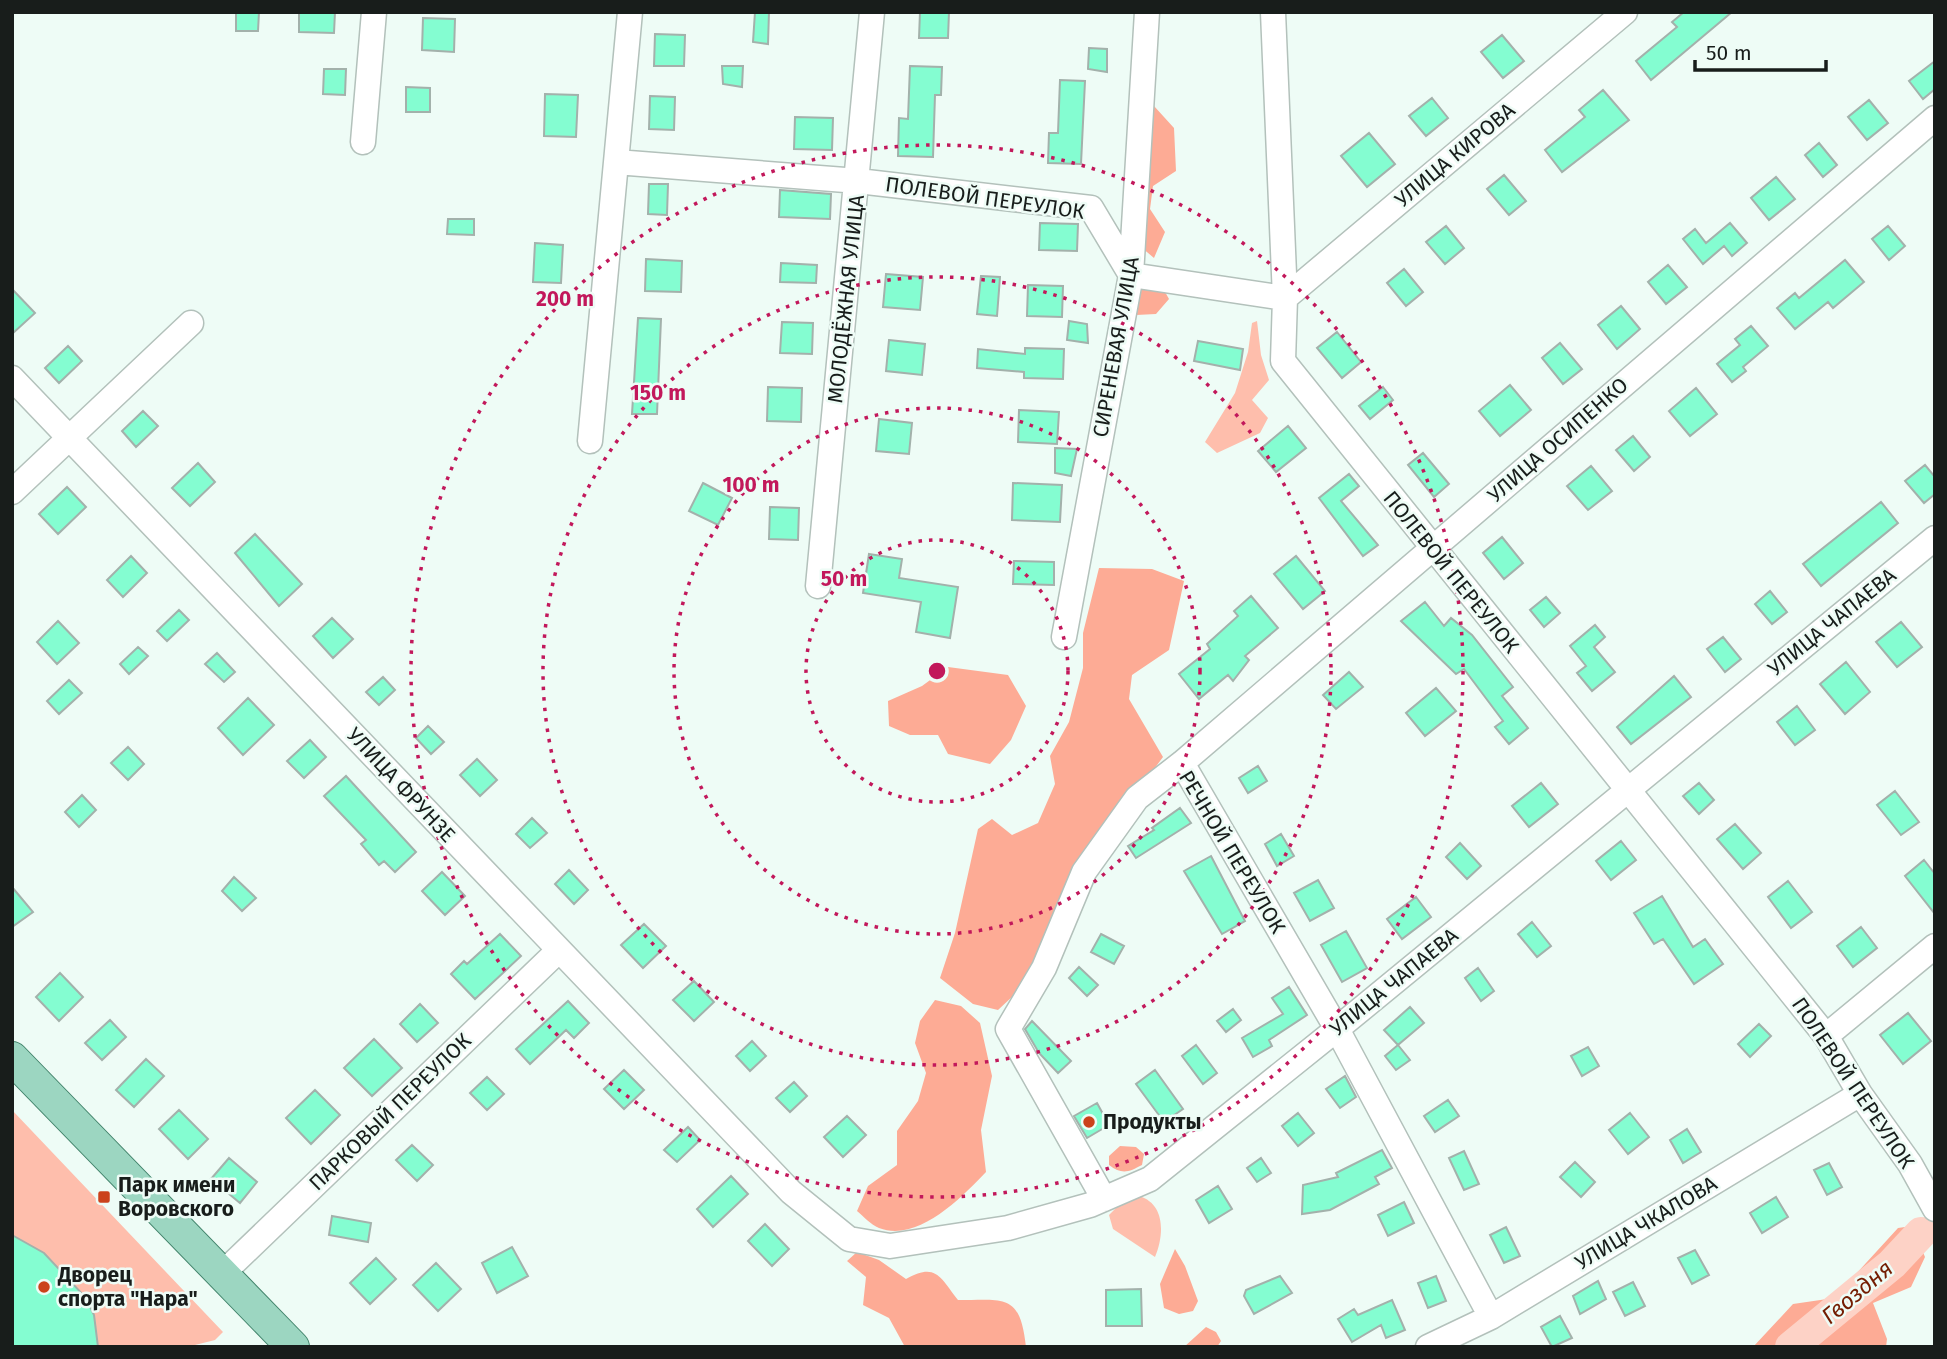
<svg xmlns="http://www.w3.org/2000/svg" width="1947" height="1359" font-family="'Fira Sans',sans-serif">
<style>
.green{fill:#febeac}
.forest{fill:#fdab95}
.lines{fill:none;stroke-linecap:round;stroke-linejoin:round}
.river{stroke:#fdd2c6;stroke-width:32}
.building{fill:#84fdd1;stroke:#a3b1ab;stroke-width:2}
.minor-casing{stroke:#b3c1bb;stroke-width:27}
.major-casing{stroke:#43846c;stroke-width:34}
.minor{stroke:#fff;stroke-width:24}
.major{stroke:#9cd6c1;stroke-width:32}
.ring{fill:none;stroke:#c2185b;stroke-width:3.5;stroke-dasharray:3.5 7}
.poi-dot{fill:#cb421b;stroke:#eefcf6;stroke-width:2.5}
.labels{text-anchor:middle;dominant-baseline:central;stroke-width:5;stroke-linejoin:round;paint-order:stroke}
.street-label{font-size:21px;fill:#181d1b;stroke:#eefcf6}
.poi-label{font-size:21px;font-weight:bold;fill:#181d1b;stroke:#eefcf6;text-anchor:start}
.water-label{font-size:23px;font-style:italic;fill:#741d02;stroke:#eefcf6}
.centre{fill:#c2185b;stroke:#eefcf6;stroke-width:3.5}
.ring-label{font-size:21px;text-anchor:middle;font-weight:bold;fill:#c2185b;stroke:#eefcf6;stroke-width:5;stroke-linejoin:round;paint-order:stroke}
</style>
<rect width="100%" height="100%" fill="#eefcf6"/>
<path class="green" d="M1257 321 1261 355 1269 380 1252 400 1268 418 1260 433 1217 453 1205 442 1235 393 1248 352 1252 323Z
M12 1110 223 1332 215 1340 187 1347H12Z
M1139 1196C1166 1204 1164 1236 1155 1257L1113 1229 1109 1215 1126 1198Z"/>
<path class="forest" d="M1154 106 1174 128 1176 171 1153 186 1150 209 1165 232 1154 258 1141 247 1144 150Z
M1137 283H1160L1169 299 1156 314 1136 315 1131 304Z
M1099 568 1152 569 1184 581 1169 650 1132 675 1129 699 1163 757 1114 823 1029 981 998 1010 973 1004 940 978 955 933 978 829 992 819 1012 835 1038 823 1055 784 1050 756 1069 722 1083 668V633Z
M948 667 1008 675 1026 706 1011 740 990 764 948 754 938 735H910L889 726 888 701 922 686Z
M935 1000 961 1006 980 1023 992 1076 981 1130 986 1172C962 1197 918 1243 879 1228 871 1225 863 1216 857 1211L868 1186 897 1165V1131L918 1101 926 1073 915 1043 920 1021Z
M1120 1146 1136 1147 1144 1154 1142 1165C1129 1172 1122 1175 1109 1165V1156Z
M1912 1226 1925 1257 1911 1287 1873 1303 1887 1339 1886 1347H1753L1793 1304 1834 1298 1898 1228Z
M1175 1249 1185 1266 1198 1301 1193 1311 1179 1314 1164 1308 1160 1284Z
M857 1252 879 1260 906 1279C936 1262 940 1277 958 1300 1005 1300 1020 1293 1026 1347H905L889 1318 863 1305 866 1277 847 1261Z
M1206 1327 1216 1332 1221 1341 1217 1347H1184Z"/>
<g class="lines">
<path class="river" d="M1791 1347 1892 1264 1921 1233"/>
</g>
<path class="building" d="M236 12H259L258 31H236Z
M299 12H335L334 33 299 32Z
M755 12H769L768 44 753 42Z
M920 12H949L948 38H919Z
M1684 12H1732L1651 80 1636 61 1677 27 1672 22Z
M423 18 455 19 454 52 422 50Z
M655 34 685 35 684 66H654Z
M1502 35 1524 61 1503 78 1481 52Z
M1089 48 1107 49V72L1088 69Z
M1935 61V89L1923 99 1909 81Z
M722 66H743L742 87 723 84Z
M910 66 942 67 941 95H935L933 157 898 156 899 118 908 119Z
M324 69H346L345 95 323 94Z
M1060 80 1085 81 1081 164 1048 163 1049 133H1058Z
M406 87 430 88V112H406Z
M1603 90 1629 120 1562 172 1545 150 1585 117 1579 110Z
M545 94 578 95 576 137 544 136Z
M650 96 675 97 674 130 649 129Z
M1432 98 1448 118 1426 136 1409 116Z
M1869 100 1888 123 1867 140 1848 117Z
M795 117 833 118 832 150 794 149Z
M1369 133 1395 164 1367 187 1341 156Z
M1819 143 1837 165 1823 177 1805 155Z
M1504 175 1526 201 1509 215 1487 189Z
M1776 177 1795 199 1769 220 1751 198Z
M649 184H668L667 215 648 214Z
M780 190 831 194 830 219 779 217Z
M448 219H474V235L447 234Z
M1040 223 1078 224 1077 251 1039 250Z
M1730 223 1747 243 1732 256 1724 246 1703 264 1683 239 1695 229 1706 243Z
M1446 226 1464 248 1445 264 1426 242Z
M1888 226 1905 246 1889 260 1872 239Z
M535 243 563 245 561 283 533 282Z
M646 259 682 261 681 292 645 291Z
M1845 260 1864 282 1833 308 1828 302 1795 329 1777 308 1795 293 1799 298Z
M781 263 817 265 816 283 780 282Z
M1668 265 1687 287 1666 304 1648 282Z
M1404 269 1423 292 1406 306 1387 283Z
M886 274 923 277 920 310 883 307Z
M981 276 1000 277 997 316 977 314Z
M1028 285 1063 286 1062 317 1027 316Z
M12 289 35 313 12 334Z
M1621 306 1640 329 1617 349 1598 325Z
M638 318 661 319 657 414H632Z
M1069 321 1087 324 1088 343 1067 340Z
M782 322 813 323 812 354 780 353Z
M1751 326 1768 346 1743 367 1746 371 1732 382 1717 364 1740 345 1735 339Z
M1337 332 1361 362 1342 378 1317 348Z
M889 340 925 344 922 375 886 371Z
M1198 341 1243 349 1240 370 1194 361Z
M1560 343 1582 369 1563 384 1542 358Z
M68 346 82 361 59 383 45 368Z
M1025 348 1064 349 1063 379 1024 378V372L977 368 978 349 1025 354Z
M1510 385 1531 410 1500 436 1479 411Z
M768 387 802 388 801 422 767 421Z
M1383 387 1393 400 1370 419 1359 406Z
M1696 388 1717 414 1690 436 1669 411Z
M1019 410 1059 412 1057 444 1018 442Z
M143 411 158 426 136 447 122 431Z
M879 419 912 423 909 454 876 451Z
M1288 426 1306 448 1276 472 1258 451Z
M1633 436 1650 457 1634 471 1616 450Z
M1055 448 1077 449 1071 476 1055 473Z
M1423 453 1449 484 1434 497 1408 465Z
M198 463 215 482 190 506 172 488Z
M1925 465 1935 477V494L1924 503 1905 481Z
M1591 466 1612 491 1588 510 1567 486Z
M1349 474 1359 486 1341 501 1378 545 1363 556 1319 498Z
M703 483 732 498 718 525 689 511Z
M1013 483 1062 485 1060 522 1012 520Z
M67 487 86 507 58 534 39 514Z
M1881 502 1898 523 1821 586 1803 564Z
M770 507 799 508 798 540 769 539Z
M255 534 302 584 279 606 235 553Z
M1502 537 1523 563 1504 579 1483 553Z
M869 554 902 559 899 578 958 587 950 638 916 632 921 602 863 593Z
M131 556 147 573 123 597 107 580Z
M1296 556 1325 591 1303 609 1274 574Z
M1014 561 1054 562V585L1013 584Z
M1770 591 1787 612 1772 624 1755 604Z
M1251 596 1278 628 1245 656 1249 660 1233 681 1228 675 1199 699 1179 674 1210 649 1207 644 1238 616 1234 611Z
M1546 597 1560 613 1544 627 1530 610Z
M1425 602 1444 626 1451 618 1472 635 1513 687 1502 696 1528 728 1509 744 1495 727 1503 721 1464 669 1456 674 1401 621Z
M179 610 189 620 167 641 157 631Z
M332 618 353 639 333 658 313 636Z
M58 621 79 643 57 664 37 642Z
M1901 622 1922 647 1897 667 1876 642Z
M1595 625 1605 637 1594 647 1615 672 1592 691 1577 673 1586 666 1570 646Z
M1723 637 1741 659 1725 672 1707 649Z
M138 647 148 656 129 674 120 664Z
M217 653 235 672 224 682 205 664Z
M1846 662 1870 692 1845 714 1820 684Z
M1349 672 1363 687 1336 709 1323 695Z
M1674 676 1691 697 1631 744 1617 727Z
M383 677 395 690 379 705 366 692Z
M69 680 82 693 59 714 47 701Z
M1436 688 1456 711 1425 736 1406 713Z
M248 698 274 725 243 755 218 728Z
M1797 706 1815 730 1795 745 1777 722Z
M428 726 444 742 431 754 416 738Z
M310 740 326 757 304 778 287 761Z
M128 747 144 764 128 780 111 763Z
M477 759 497 780 480 796 460 775Z
M1258 766 1267 781 1248 793 1239 778Z
M346 776 416 852 395 872 384 861 379 865 361 844 366 840 324 796Z
M1541 783 1558 804 1529 827 1512 806Z
M1699 783 1714 800 1699 814 1683 796Z
M1895 791 1919 822 1901 835 1877 805Z
M82 795 96 810 79 827 65 812Z
M1180 808 1191 823 1136 858 1128 846 1154 830 1152 828Z
M532 818 547 833 530 848 516 834Z
M1735 824 1761 853 1743 869 1717 839Z
M1281 834 1294 856 1277 866 1265 844Z
M1621 841 1636 860 1611 880 1596 861Z
M1460 843 1481 866 1467 879 1446 857Z
M1211 856 1245 921 1222 934 1184 871Z
M1924 860 1935 874V914L1905 876Z
M569 870 588 890 574 904 555 884Z
M442 872 465 896 445 915 422 891Z
M234 877 256 898 242 911 222 891Z
M1318 880 1334 908 1310 921 1294 893Z
M1788 881 1812 912 1791 928 1768 897Z
M12 887 33 912 12 927Z
M1662 896 1693 947 1705 939 1723 964 1694 984 1663 939 1654 944 1634 913Z
M1416 897 1431 917 1402 939 1387 919Z
M1532 922 1551 946 1537 957 1518 934Z
M644 924 666 946 643 968 621 945Z
M1861 927 1877 948 1853 967 1837 946Z
M1346 931 1367 968 1342 982 1321 945Z
M500 934 521 956 475 999 451 974 464 961 467 964Z
M1101 934 1124 946 1114 964 1091 952Z
M1079 967 1098 985 1087 996 1069 978Z
M1478 968 1494 991 1481 1001 1465 978Z
M60 973 83 997 59 1021 36 997Z
M694 981 714 1002 694 1021 673 1000Z
M1289 987 1307 1015 1269 1040 1272 1046 1253 1057 1242 1038 1283 1014 1272 998Z
M568 1001 589 1023 574 1038 566 1030 530 1064 516 1049Z
M420 1004 438 1023 417 1042 400 1024Z
M1410 1007 1424 1023 1398 1045 1410 1060 1396 1070 1385 1056 1398 1045 1384 1030Z
M1233 1009 1241 1020 1226 1032 1217 1021Z
M1908 1013 1931 1041 1903 1064 1880 1035Z
M110 1020 126 1037 102 1060 85 1043Z
M1032 1021 1071 1061 1058 1073 1039 1053 1025 1029Z
M1759 1024 1771 1036 1750 1057 1738 1044Z
M374 1039 402 1068 372 1096 344 1068Z
M752 1041 766 1056 750 1071 736 1056Z
M1196 1045 1217 1073 1203 1084 1182 1056Z
M1588 1047 1599 1066 1582 1076 1571 1056Z
M146 1059 164 1076 134 1107 116 1090Z
M624 1070 644 1090 624 1109 604 1089Z
M1155 1070 1183 1109 1164 1122 1136 1084Z
M1345 1076 1356 1097 1340 1108 1326 1089Z
M487 1077 504 1094 487 1110 470 1093Z
M794 1082 807 1096 790 1112 776 1098Z
M315 1090 340 1115 311 1144 286 1118Z
M1448 1100 1459 1116 1435 1132 1424 1116Z
M1097 1103 1109 1125 1087 1138 1074 1116Z
M179 1110 208 1139 188 1159 159 1129Z
M1298 1113 1314 1133 1298 1146 1282 1126Z
M1630 1113 1649 1137 1628 1154 1609 1130Z
M847 1116 866 1135 843 1157 824 1137Z
M688 1127 700 1140 677 1162 664 1150Z
M1687 1129 1701 1152 1683 1163 1670 1140Z
M412 1145 433 1165 417 1181 396 1160Z
M1382 1150 1392 1168 1375 1177 1379 1184 1330 1210 1302 1214 1303 1185 1338 1177 1336 1173Z
M1464 1151 1479 1184 1464 1190 1449 1158Z
M229 1158 257 1182 240 1203 211 1179Z
M1261 1158 1271 1173 1257 1182 1247 1168Z
M1575 1162 1595 1182 1581 1197 1560 1177Z
M1829 1163 1842 1187 1827 1195 1814 1170Z
M731 1176 748 1194 713 1227 697 1209Z
M1218 1186 1232 1209 1209 1223 1196 1200Z
M1776 1197 1788 1217 1762 1233 1750 1213Z
M1404 1202 1414 1223 1388 1236 1378 1215Z
M332 1216 371 1223 368 1242 329 1235Z
M765 1224 789 1249 772 1266 748 1241Z
M1506 1227 1520 1256 1504 1263 1490 1235Z
M12 1235 44 1253 86 1298 94 1315 98 1347H12Z
M512 1247 528 1276 497 1293 482 1263Z
M1695 1250 1709 1275 1692 1284 1678 1258Z
M376 1258 396 1279 370 1304 350 1283Z
M436 1263 461 1289 438 1311 413 1285Z
M1280 1276 1292 1293 1254 1314 1244 1296 1246 1290Z
M1436 1276 1446 1301 1428 1308 1418 1283Z
M1598 1281 1606 1299 1580 1314 1573 1296Z
M1633 1282 1645 1306 1625 1316 1613 1292Z
M1141 1289 1142 1326H1106V1290Z
M1392 1300 1405 1330 1386 1338 1381 1325 1352 1342 1338 1319 1354 1309 1358 1315Z
M1560 1316 1572 1338 1552 1347 1541 1327Z"/>
<g class="lines">
<g class="minor-casing">
<path id="minor" d="M1273 12 1285 298
M363 142 374 12
M616 162 858 181 1091 208 1131 275 1285 298 1283 361 1826 1036 1860 1094 1910 1164 1935 1209
M1285 298 1625 12
M12 378 791 1192 849 1239 890 1246 1008 1228 1090 1205 1150 1179 1337 1029 1935 538
M590 441 630 12
M12 492 191 323
M818 586 872 12
M1064 637 1131 275 1147 12
M1182 763 1337 1029 1491 1317
M1826 1036 1935 946
M1104 1199 1008 1029 1044 968 1084 872 1137 798 1182 763 1935 118
M222 1274 558 951
M1428 1347 1491 1317 1860 1094"/>
</g>
<g class="major-casing">
<path id="major" d="M12 1058 293 1347"/>
</g>
<use href="#minor" class="minor"/>
<use href="#major" class="major"/>
</g>
<g class="ring">
<circle cx="937" cy="671" r="131"/>
<circle cx="937" cy="671" r="263"/>
<circle cx="937" cy="671" r="394"/>
<circle cx="937" cy="671" r="526"/>
</g>
<g class="poi-dot">
<circle cx="1089" cy="1122" r="7"/>
<rect x="97" y="1190" width="14" height="14" rx="3.5"/>
<circle cx="44" cy="1287" r="7"/>
</g>
<g class="labels">
<g class="street-label">
<text transform="translate(1455 155) rotate(-40)">УЛИЦА КИРОВА</text>
<text transform="translate(985 198) rotate(8)">ПОЛЕВОЙ ПЕРЕУЛОК</text>
<text transform="translate(846 299) rotate(-84)">МОЛОДЁЖНАЯ УЛИЦА</text>
<text transform="translate(1116 347) rotate(-80)">СИРЕНЕВАЯ УЛИЦА</text>
<text transform="translate(1558 440) rotate(-41)">УЛИЦА ОСИПЕНКО</text>
<text transform="translate(1451 572) rotate(51)">ПОЛЕВОЙ ПЕРЕУЛОК</text>
<text transform="translate(1832 622) rotate(-39)">УЛИЦА ЧАПАЕВА</text>
<text transform="translate(401 785) rotate(47)">УЛИЦА ФРУНЗЕ</text>
<text transform="translate(1232 852) rotate(59)">РЕЧНОЙ ПЕРЕУЛОК</text>
<text transform="translate(1394 982) rotate(-39)">УЛИЦА ЧАПАЕВА</text>
<text transform="translate(1853 1083) rotate(56)">ПОЛЕВОЙ ПЕРЕУЛОК</text>
<text transform="translate(390 1112) rotate(-44)">ПАРКОВЫЙ ПЕРЕУЛОК</text>
<text transform="translate(1646 1223) rotate(-31)">УЛИЦА ЧКАЛОВА</text>
</g>
<g class="poi-label">
<text x="1103" y="1122">Продукты</text>
<text x="118" y="1185">Парк имени<tspan x="118" dy="24">Воровского</tspan></text>
<text x="58" y="1275">Дворец<tspan x="58" dy="24">спорта "Нара"</tspan></text>
</g>
<g class="water-label">
<text transform="translate(1857 1292) rotate(-40)">Гвоздня</text>
</g>
</g>
<circle cx="937" cy="671" r="10" class="centre"/>
<g class="ring-label">
<text x="565" y="306">200 m</text>
<text x="658" y="400">150 m</text>
<text x="751" y="492">100 m</text>
<text x="844" y="586">50 m</text>
</g>
<rect width="1947" height="1359" fill="none" stroke="#181d1b" stroke-width="28"/>
<path d="M1695 60v10h131v-10" fill="none" stroke="#181d1b" stroke-width="3.5"/>
<text x="1706" y="60" font-size="21" fill="#181d1b" stroke="#eefcf6" stroke-width="5" paint-order="stroke">50 m</text>
</svg>
